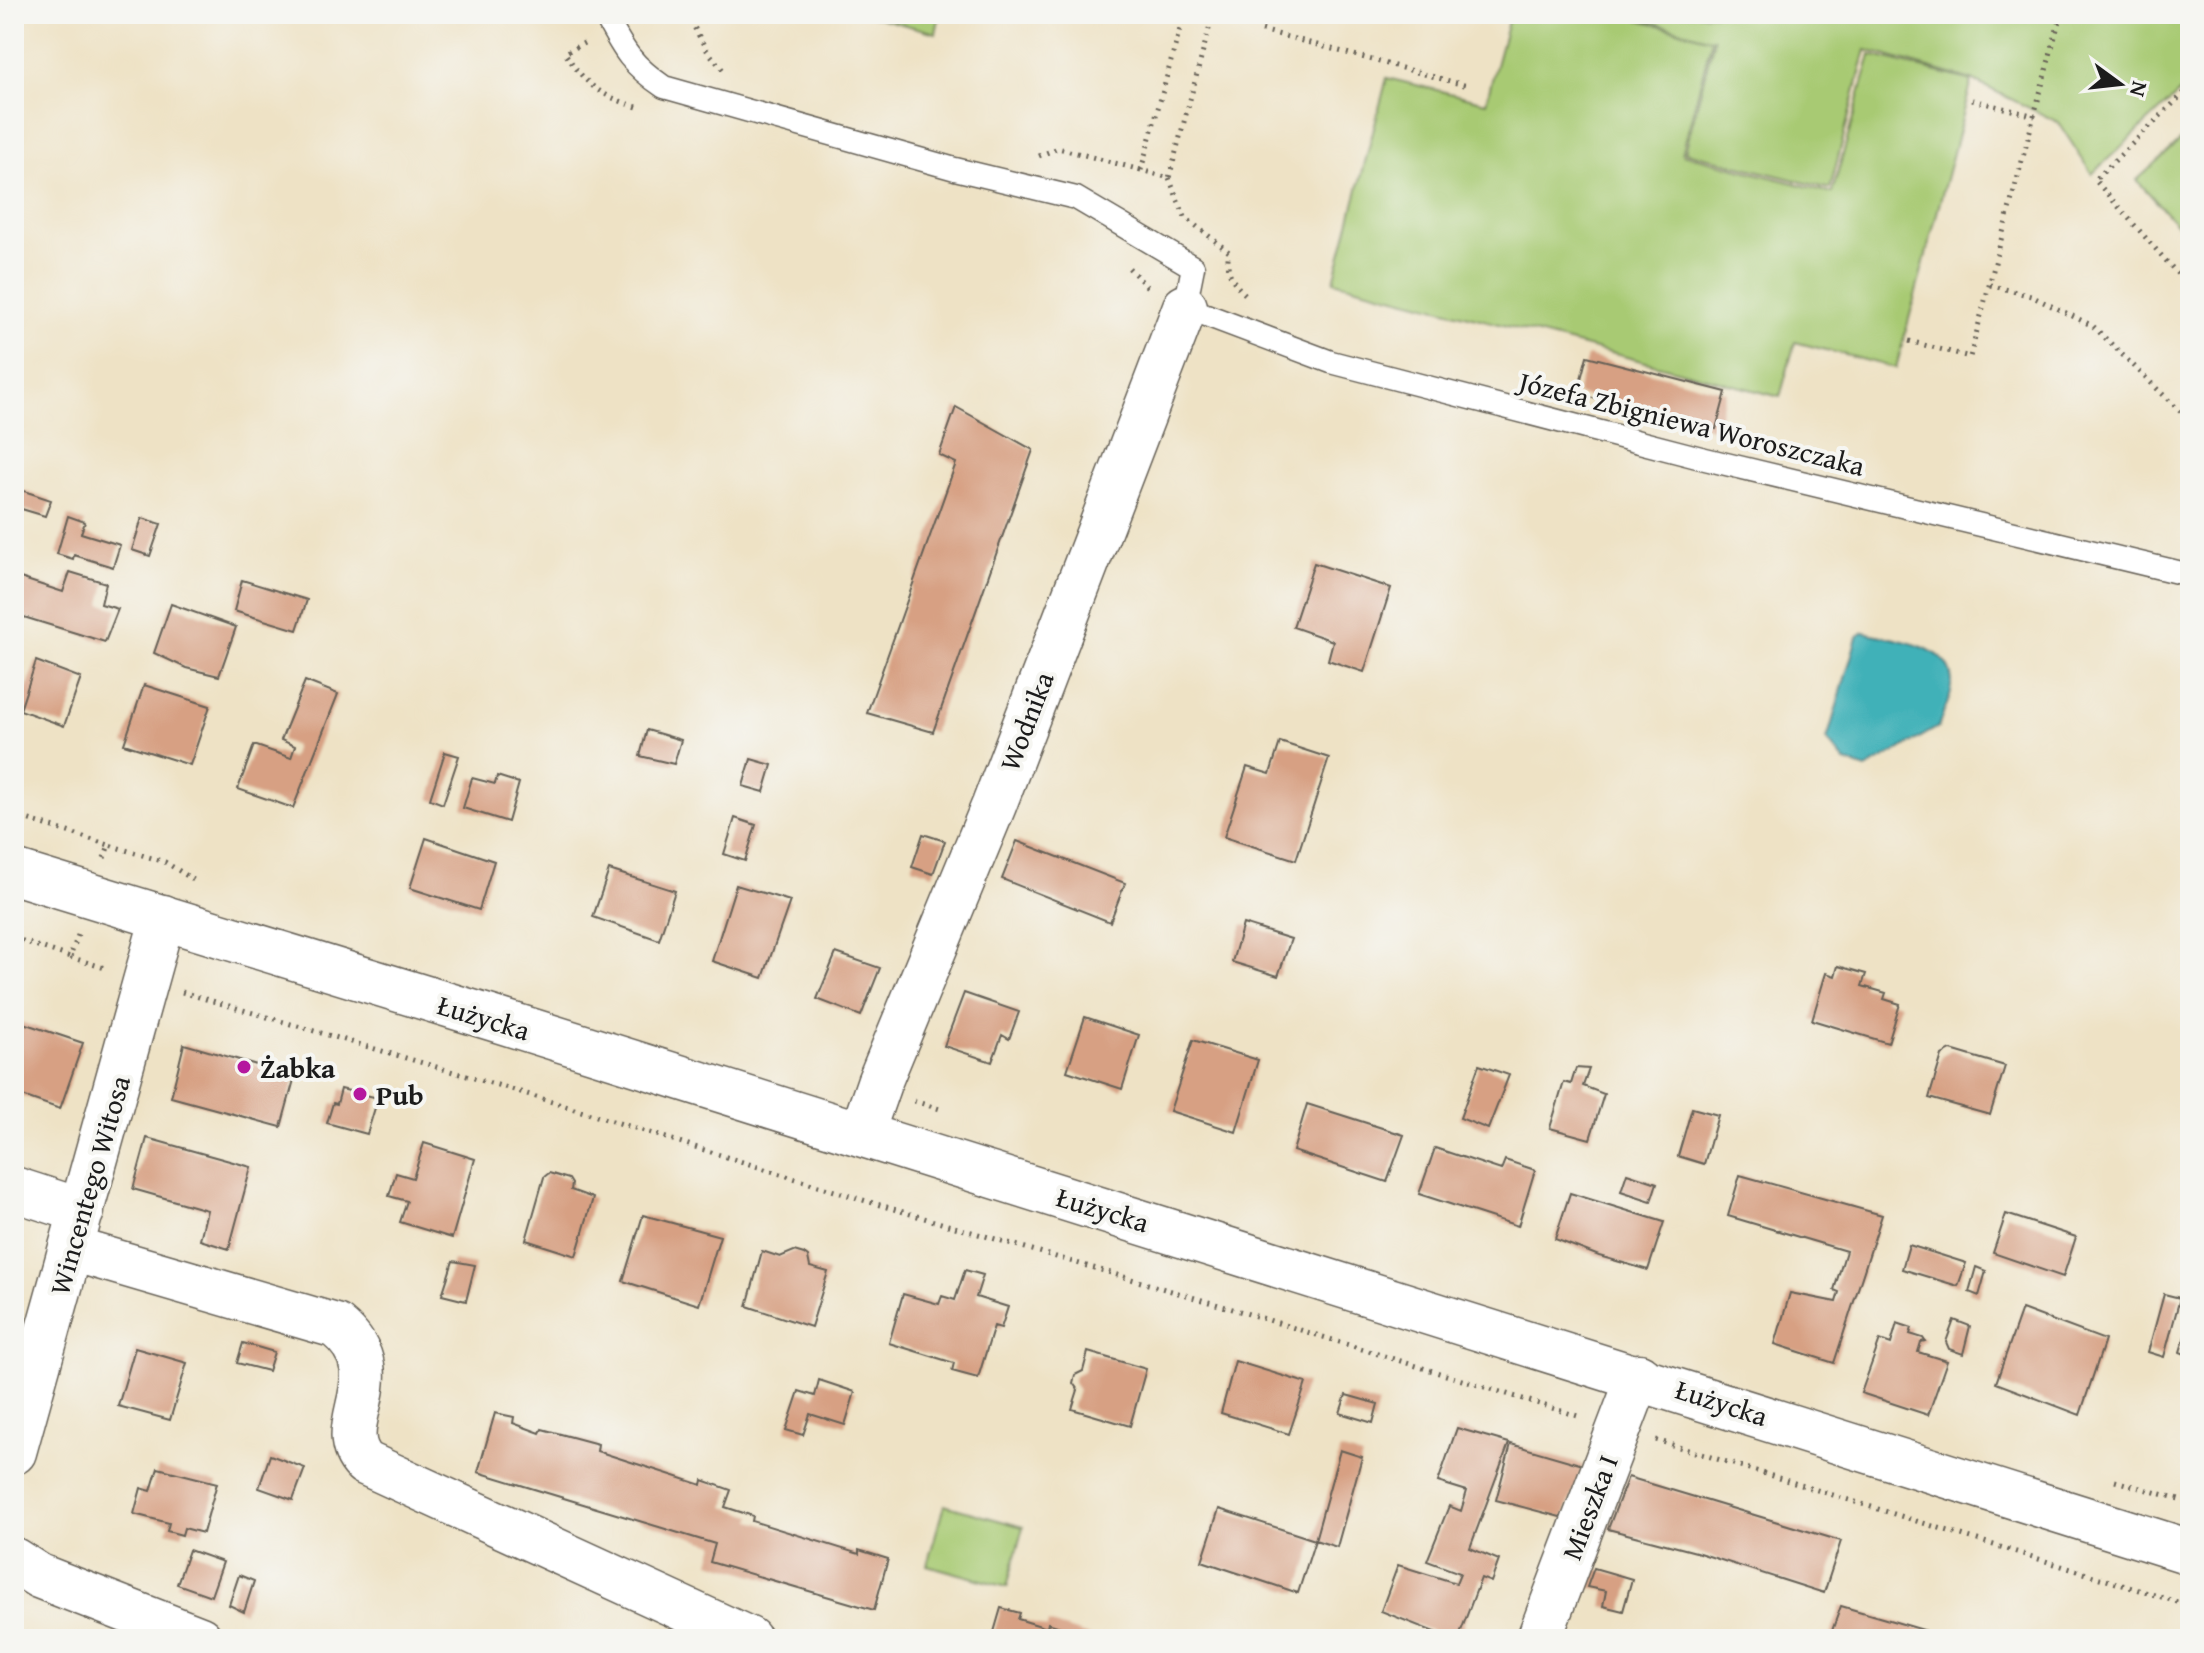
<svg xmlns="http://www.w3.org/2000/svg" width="2204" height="1653" font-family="'Gentium Book Plus',serif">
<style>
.green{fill:#a8ca73;stroke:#627348;stroke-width:2}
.water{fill:#40b1b8;stroke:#2e666a;stroke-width:2}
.building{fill:#d7a083}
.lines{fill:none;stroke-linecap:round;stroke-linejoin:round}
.lane-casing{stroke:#666157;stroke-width:25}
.street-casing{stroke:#666157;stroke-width:47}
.secondary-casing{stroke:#666157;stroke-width:47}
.path{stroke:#666157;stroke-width:5;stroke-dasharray:2 6;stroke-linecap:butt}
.lane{stroke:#fff;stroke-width:22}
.street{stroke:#fff;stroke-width:44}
.secondary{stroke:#fff;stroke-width:44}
.poi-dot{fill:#b5179e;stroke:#f6f6f2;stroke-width:3}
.labels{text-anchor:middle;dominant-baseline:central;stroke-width:8;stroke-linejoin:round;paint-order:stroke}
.street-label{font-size:28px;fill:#1c1c1c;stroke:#f6f6f2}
.poi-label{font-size:28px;font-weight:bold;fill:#1c1c1c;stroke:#f6f6f2;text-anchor:start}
</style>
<rect width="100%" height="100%" fill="#f6f6f2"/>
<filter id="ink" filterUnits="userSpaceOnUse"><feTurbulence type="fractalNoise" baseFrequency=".0125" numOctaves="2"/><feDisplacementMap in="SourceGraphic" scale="16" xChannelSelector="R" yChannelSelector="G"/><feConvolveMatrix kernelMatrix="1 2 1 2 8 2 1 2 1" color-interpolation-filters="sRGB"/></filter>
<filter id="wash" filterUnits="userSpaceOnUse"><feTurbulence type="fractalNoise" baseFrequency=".006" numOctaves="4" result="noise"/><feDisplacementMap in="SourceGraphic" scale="32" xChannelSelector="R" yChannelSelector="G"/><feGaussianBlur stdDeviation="1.8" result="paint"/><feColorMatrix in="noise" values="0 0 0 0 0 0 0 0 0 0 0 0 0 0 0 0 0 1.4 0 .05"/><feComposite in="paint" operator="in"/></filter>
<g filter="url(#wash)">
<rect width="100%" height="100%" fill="#eee2c5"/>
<path class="green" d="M864 14H940L936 33Z
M1510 14H1617L1711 39 1624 14H2190V83L2092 174 2058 122 1972 80 1866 50 1830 189 1685 152 1714 39 1712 38 1682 154 1832 193 1871 55 1972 81 1896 368 1795 342 1780 397 1334 281 1387 78 1486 102Z
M2190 132V239L2137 180Z
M944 1505 1023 1527 1007 1587 927 1565Z"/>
<path class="water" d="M1864 632C1894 640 1954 643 1952 686 1951 699 1942 715 1938 727L1866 769 1845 762 1827 740 1857 637Z"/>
<g id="blocks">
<path class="building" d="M1587 356 1726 392 1716 429 1577 394Z
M956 407 1033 450 933 732 867 713 956 463 939 455Z
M21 490 51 500 45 516 15 507 17 502 14 501V492L19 494Z
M68 516 85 522 81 533 120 545 113 567 74 555 73 559 57 554Z
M142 518 161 524 150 556 132 550Z
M1314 563 1391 588 1364 672 1328 660 1333 641 1293 627Z
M70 572 106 583 101 604 118 609 105 642 14 614V576L63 592Z
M242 580 307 600 297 630 234 611Z
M171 604 236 627 219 676 186 668 154 653Z
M36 661 81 678 64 726 20 710Z
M305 681 338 694 293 808 238 789 254 745 291 758 295 746 281 740Z
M144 685 210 706 190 765 124 744Z
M647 730 681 740 674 764 640 756Z
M1280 742 1329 758 1296 860 1224 837 1247 767 1270 774Z
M445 752 459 756 443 804 430 799Z
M751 759 772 765 764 792 743 786Z
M497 776 519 783 508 822 463 808 472 778 495 784Z
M735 818 756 825 745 861 724 854Z
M923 834 945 841 933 874 912 867Z
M426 838 494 861 479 910 410 888Z
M1017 841 1125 883 1110 922 1002 879Z
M609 870 675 891 659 940 593 917Z
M736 885 790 901 763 978 712 961Z
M1243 924 1291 939 1278 976 1232 962Z
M836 953 880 968 861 1016 817 999Z
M1838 966 1866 974 1862 986 1886 993 1884 999 1900 1004 1888 1043 1812 1020 1826 973 1835 976Z
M964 993 1019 1012 1009 1039 1002 1035 992 1062 944 1046Z
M1085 1017 1139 1035 1122 1089 1067 1071Z
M20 1022 83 1043 60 1109 14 1093V1039Z
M1193 1040 1258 1060 1236 1132 1170 1111Z
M184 1044 295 1076 281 1127 171 1097Z
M1951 1050 2005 1066 1990 1115 1929 1098 1942 1055Z
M1479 1065 1509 1075 1488 1129 1460 1118Z
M1576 1068 1589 1069 1583 1086 1604 1094 1590 1139 1550 1128 1564 1082 1571 1084Z
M341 1089 378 1098 367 1134 327 1123 333 1103 337 1104Z
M1307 1104 1404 1135 1387 1182 1293 1151Z
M1692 1108 1718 1115 1704 1164 1678 1156Z
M147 1138 251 1167 229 1249 200 1240 207 1210 133 1189Z
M424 1143 475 1159 452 1238 400 1222 407 1201 389 1196 396 1173 413 1178Z
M1435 1148 1501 1170 1505 1160 1535 1170 1518 1226 1419 1194Z
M549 1173 569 1179 572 1184 571 1190 593 1198 576 1256 526 1240 544 1177Z
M1627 1173 1657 1183 1651 1201 1621 1191Z
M1740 1175 1882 1215 1834 1363 1775 1344 1790 1293 1836 1302 1839 1292 1834 1290 1846 1251 1728 1216Z
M1570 1193 1664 1222 1648 1270 1599 1256 1555 1239Z
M2006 1214 2076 1237 2063 1277 1993 1253Z
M643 1215 720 1236 699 1305 623 1281Z
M1909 1245 1966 1263 1958 1286 1902 1269Z
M762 1251 780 1257 794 1251 804 1254 808 1257 810 1267 828 1272 811 1327 747 1306Z
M453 1261 475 1265 466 1301 442 1295Z
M1976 1267 1986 1271 1979 1296 1969 1292Z
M965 1270 983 1275 976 1297 1008 1307 1001 1328 994 1326 978 1378 952 1371 954 1363 889 1343 903 1294 939 1304 942 1296 955 1300Z
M2164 1294 2180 1298 2164 1357 2148 1352Z
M2022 1309 2105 1340 2080 1415 1996 1383Z
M1954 1320 1970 1326 1963 1354 1949 1349 1946 1342Z
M1897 1323 1912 1328 1910 1334 1923 1338 1925 1341 1921 1342 1918 1352 1947 1361 1928 1415 1861 1393 1880 1340 1891 1344Z
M2189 1323H2190V1356L2180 1352Z
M243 1343 274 1352 268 1371 237 1363Z
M135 1348 187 1363 170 1420 118 1406Z
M1088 1352 1146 1369 1130 1426 1072 1409 1078 1390 1073 1383 1075 1375 1083 1371Z
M1235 1361 1306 1383 1289 1434 1221 1413Z
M819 1380 855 1392 845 1425 810 1414 803 1435 786 1430 799 1391 815 1396Z
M1346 1395 1378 1404 1373 1423 1340 1413Z
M495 1413 514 1417 513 1423 540 1433 542 1429 598 1444 597 1451 702 1485 703 1480 731 1490 725 1507 753 1516 752 1521 859 1554V1550L888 1559 874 1610 710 1562 715 1544 478 1472Z
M1457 1428 1509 1443 1470 1548 1499 1560 1491 1582 1481 1578 1458 1639H1435L1437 1633 1381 1611 1398 1565 1456 1583 1460 1573 1427 1561 1449 1506 1461 1511 1467 1491 1438 1482Z
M1511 1444 1583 1465 1564 1518 1496 1500Z
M1340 1450 1362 1457 1337 1547 1315 1540Z
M270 1455 305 1468 293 1500 259 1488Z
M158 1468 217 1483 203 1533 184 1528 182 1535 167 1531 169 1523 134 1514 141 1488 151 1491Z
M1628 1477 1841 1541 1824 1593 1696 1552 1608 1529Z
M1219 1509 1315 1540 1298 1593 1202 1561Z
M189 1550 223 1562 211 1596 177 1584Z
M1594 1568 1632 1579 1623 1611 1603 1606 1606 1591 1587 1587Z
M239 1575 254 1581 244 1612 229 1605Z
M1841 1606 1951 1638V1639H1829Z
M1001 1608 1020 1613 1018 1619 1047 1628 1048 1623 1098 1639H992Z"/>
</g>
</g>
<g filter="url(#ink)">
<use href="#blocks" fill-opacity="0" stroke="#666157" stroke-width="2"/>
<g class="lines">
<g class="lane-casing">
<path id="lane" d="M604 14C623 49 630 64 664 87L955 169 1076 198 1193 267 1185 307 1331 362 1701 458 2190 575"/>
</g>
<g class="street-casing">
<path id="street" d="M862 1132 879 1083 994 805 1185 307
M14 1189 82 1211
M72 1249 336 1326C398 1376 328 1425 365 1463L749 1639
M14 1452 163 917
M14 1560 39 1576 200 1639
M1539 1639 1639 1376"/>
</g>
<g class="secondary-casing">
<path id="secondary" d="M14 872C741 1093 1466 1320 2190 1552"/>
</g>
<path class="path" d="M687 14 706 49 723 70
M1184 14 1141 170 1169 178 1213 14
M1262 30 1468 86
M584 43 565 53C588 87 598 94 637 107
M2190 87 2095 180 2190 288
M1972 100 2035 116
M1039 156 1058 148 1141 170
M1169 178 1185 217 1229 252C1225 270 1232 282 1245 294
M1129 268 1150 290
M1990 285 2031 296 2093 326 2190 421
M1909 341 1970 357 2061 14
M14 815 109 845
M104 858 109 845 165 862 197 882
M78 935 70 957 108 969
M14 938 70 957
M182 992 511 1089 863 1200 1236 1310 1581 1417
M914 1101 943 1110
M1656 1440 2190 1606
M2115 1481 2190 1502"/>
<use href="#lane" class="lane"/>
<use href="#street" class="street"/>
<use href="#secondary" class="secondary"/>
</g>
</g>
<g class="poi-dot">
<circle cx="244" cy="1067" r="8"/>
<circle cx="360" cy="1094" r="8"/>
</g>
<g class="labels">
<g class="street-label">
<text transform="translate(1692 423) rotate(14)">Józefa Zbigniewa Woroszczaka</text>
<text transform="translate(1026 721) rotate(-69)">Wodnika</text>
<text transform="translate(484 1017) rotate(17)">Łużycka</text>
<text transform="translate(89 1185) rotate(-74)">Wincentego Witosa</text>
<text transform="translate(1103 1209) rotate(17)">Łużycka</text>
<text transform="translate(1722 1402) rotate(18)">Łużycka</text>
<text transform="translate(1589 1507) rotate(-69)">Mieszka I</text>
</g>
<g class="poi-label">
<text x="260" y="1067">Żabka</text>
<text x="376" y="1094">Pub</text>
</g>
</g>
<rect width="2204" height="1653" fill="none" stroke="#f6f6f2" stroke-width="48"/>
<g transform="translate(2120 84) rotate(105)" stroke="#f6f6f2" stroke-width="6" paint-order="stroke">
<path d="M0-6L14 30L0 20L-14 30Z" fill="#1c1c1c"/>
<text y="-12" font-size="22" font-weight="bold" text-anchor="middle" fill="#1c1c1c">N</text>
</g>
</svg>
